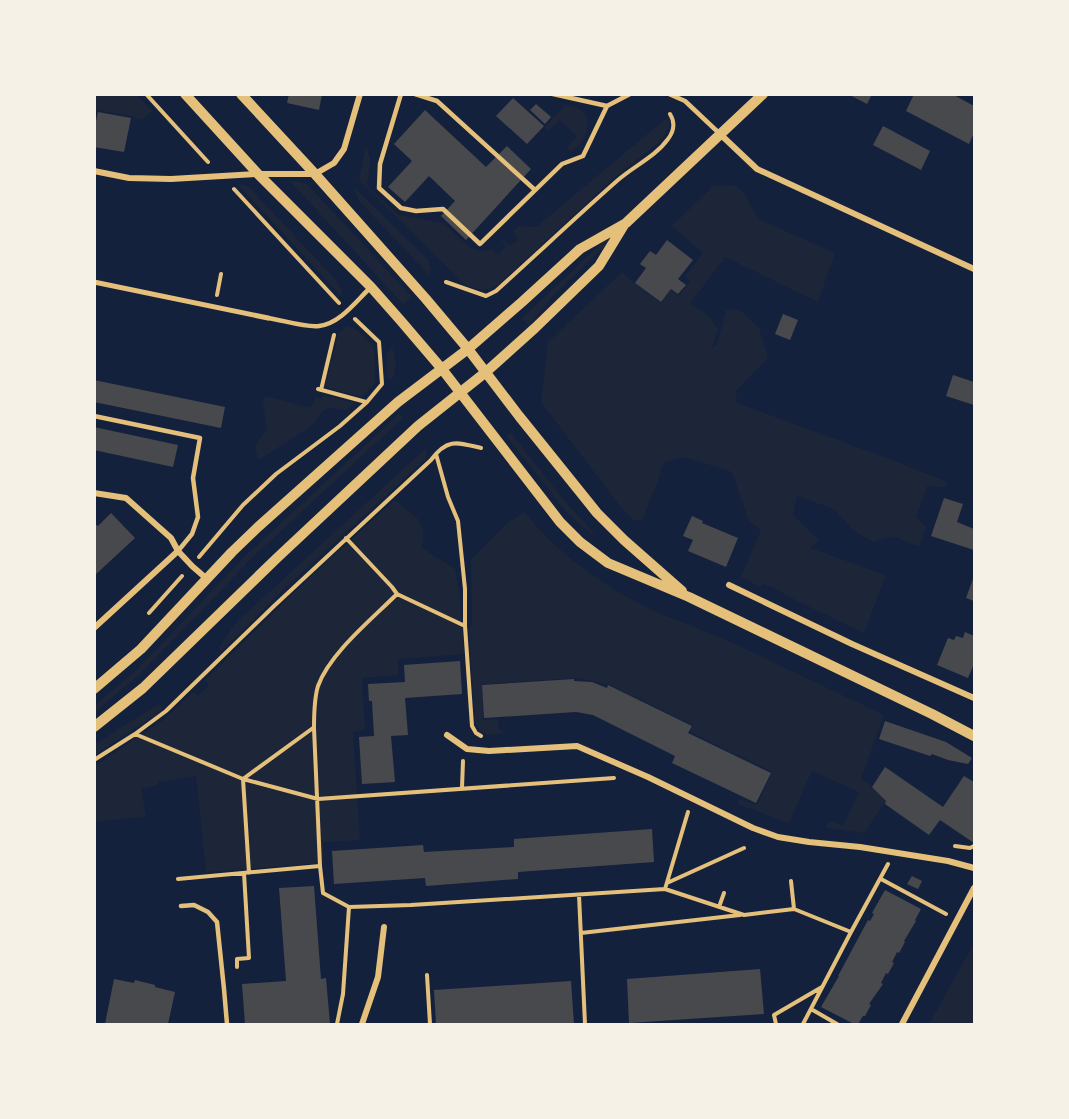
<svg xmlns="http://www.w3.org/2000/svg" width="1069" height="1119" font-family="'Work Sans',sans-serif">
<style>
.green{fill:#1d2539}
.building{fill:#48494c}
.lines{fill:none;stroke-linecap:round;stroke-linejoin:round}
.path{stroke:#e5c07b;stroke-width:4}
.service{stroke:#e5c07b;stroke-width:4.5}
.pedestrian{stroke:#e5c07b;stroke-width:5}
.minor{stroke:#e5c07b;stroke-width:6}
.tertiary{stroke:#e5c07b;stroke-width:10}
</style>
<rect width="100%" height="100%" fill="#14213d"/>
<path class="green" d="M94 95H137L152 111 142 120 131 116 97 110 95 109Z
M565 105C571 106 579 107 583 112 594 122 583 148 570 151L568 150V146L577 136 559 120 549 131 545 127Z
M668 118 669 121V126L662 140 615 177 498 285C487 292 475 290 464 284L359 180 366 146 370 158V165L367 186 398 215 443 223 470 248 482 251 492 249 498 255 506 247 502 241 503 240 510 246 519 239 513 231 519 226 536 227 663 121Z
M289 180 307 184 412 297 403 304Z
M237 184 245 185 250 188 334 278 341 289 342 297Z
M714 185 735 186 742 190 758 219 835 253 818 302 725 257 690 304 708 315 718 329 712 348 717 345 726 310 739 309 759 328 768 358 736 391 737 403 884 457 947 482 945 488 927 486 916 517 926 527 919 547 893 536 873 542 853 530 834 509 797 496 793 515 819 540 810 548 886 575 864 633 797 601 774 588 764 584 760 587 741 577 761 530 749 521 732 472 685 457 664 462 654 492 652 494 643 519 635 521 620 506 541 402 548 342 622 272 634 283 661 303 671 290 679 296 690 281 685 276 703 253 672 226Z
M354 187 428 260 431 268 429 275 359 201Z
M610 235 613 239 553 296 529 326 522 318Z
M348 326 356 329 372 345 375 357V381L372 386 362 397 325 387 339 332Z
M392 346 396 363 393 378 389 380 387 377V354Z
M323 395 354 403 346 410 329 408 322 412 315 422 307 429 258 460 255 445 267 428 263 404 265 396 311 408 315 397 321 399Z
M399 414 403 418 253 557 142 672 95 712V705L131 675 153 653 246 555Z
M511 433 564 500 593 532 594 533 592 535 567 513 506 436Z
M425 449 427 452 426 459 283 590 223 650 221 651 218 648 236 623 243 616Z
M395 500 418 519 424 532 422 548 455 569 460 597 464 654 398 659V675L362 678 365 730 353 732 360 840 323 842V863L206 872 196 776 158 782V785L141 789 146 816 95 822V766L163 720 193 692 198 696 209 685 205 680 311 576Z
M524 512 549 540 576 563 614 590 656 612 695 627 735 644 884 715 861 779 868 783 886 801 864 833 827 828 826 825 831 821 843 826 859 792 812 771 789 823 738 804 740 799 757 805 772 772 690 732 693 725 608 684 576 678 482 684 483 720 498 719 499 730H503V734C489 735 483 737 475 723L469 630 472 623 471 560 506 524Z
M159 704 162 707V709L153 717H152L95 755V744Z
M974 943V1024H929L932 1019Z"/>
<path class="building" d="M289 94H322L319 110 287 103Z
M848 94H872L867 104Z
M914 94H952L974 106V133L969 144 906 111Z
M513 98 544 126 527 144 496 116Z
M536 104 551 117 545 124 530 110Z
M425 110 486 167 507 146 531 169 466 240 441 216 455 201 429 176 405 202 388 187 412 161 394 144Z
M98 112 131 118 124 152 94 147V130Z
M883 126 930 151 921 170 873 145Z
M667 240 693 260 678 279 686 285 678 294 671 289 661 302 635 283 646 268 640 264 650 251 656 255Z
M783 314 798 320 790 340 775 334Z
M953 375 974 382V405L946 396Z
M94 380 225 407 221 428 94 402Z
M94 427 178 445 173 467 94 450Z
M944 498 963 504 957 522 974 529V550L931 536Z
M111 513 135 538 94 576V527L97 525 98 526Z
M692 516 703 521 702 523 738 538 726 567 688 551 693 540 683 536Z
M974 576V601L966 598Z
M965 632 974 636V664L968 678 937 665 948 638 954 640 956 636 963 638Z
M460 661 462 694 405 698 408 735 391 736 395 782 362 784 359 737 374 736 372 701H369L368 684 405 682 404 665Z
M574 679V681L592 682 607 688 608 685 692 726 688 733 771 773 756 803 672 763 675 756 593 715 576 712 484 718 482 685Z
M885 721 946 742 972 758 968 764 948 760 932 754 930 756 879 739Z
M885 767 943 807 964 776 974 782V843L940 820 929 835 885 804 886 801 872 787Z
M652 829 654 862 518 872V879L426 886 425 878 334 884 332 851 423 845 424 852 514 847V839Z
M912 876 922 881 918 889 907 884Z
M314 886 321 979 326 978 330 1024H245L242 984 286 981 279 888Z
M885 890 921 909 915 920 916 921 904 941 905 942 899 953 897 952 892 962 894 963 888 974 886 973 881 983 883 984 869 1004 871 1005 865 1016H863L858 1024H854L821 1007 839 976H838L868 920 870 921 874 914 872 913Z
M760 969 764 1014 629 1023 627 979Z
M114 979 134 983 135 980 155 985V987L175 992 168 1024H105Z
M571 981 574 1024H436L434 990Z"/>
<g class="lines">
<path class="path" d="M146 94 208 162
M234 189 339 303
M446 282 486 296 496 291C537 254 577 216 618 180 634 166 656 156 668 139 674 131 675 122 670 114
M217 295 221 274
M318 389 366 402
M321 390 334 335
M436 454 448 497 458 521 465 589V626
M346 538 392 587 397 594 465 626 472 726 476 733 481 736
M199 557 243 505 276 474 340 426 367 402 382 384 379 342 355 319
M397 594C372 619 330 653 318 686 314 699 314 714 314 728L320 866 323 893 349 907 411 905 665 889 744 915 794 909 851 932
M149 613 182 576
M135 734 243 779 318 799 614 778
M94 760 135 734 166 711 274 606 431 460C447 438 457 442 481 448
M462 788 463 761
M955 846 970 848 974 846
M249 873 243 779 313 728
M178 879 320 866
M881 879 946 914
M791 881 794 909
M667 883 744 848
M665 889 688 812
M579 895 585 1024
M719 907 724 893
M581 933 740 915
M237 967V959L249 958 244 873
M427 975 430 1024
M811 1009 837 1024
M337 1024 343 994 349 907
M776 1024 774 1015 822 987
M803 1024 851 932 888 864"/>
<path class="service" d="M401 94 380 164 379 188 401 208 416 211 443 209 480 244 562 164 583 156 607 106 630 94
M415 94 437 101 535 190
M553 94 607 106
M669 94 685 101 720 134
M268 318C282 320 307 328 319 326 341 323 356 301 371 287
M94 416 200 438 193 478 198 517 192 534 178 551
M181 906 194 905 208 912 217 922 224 989 227 1024"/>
<path class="pedestrian" d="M94 282 268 318"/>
<path class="minor" d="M720 134 757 169 974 269
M94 171 129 178 171 179 258 174H315L334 163 344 149 360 94
M94 493 126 498 171 538 178 551 192 566 207 579
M729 585 852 644 974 698
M94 628 178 551
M447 735 467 749 489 751 577 746 648 777 753 828 778 837 809 842 860 847 948 861 974 868
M362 1024 378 977 384 927
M902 1024 974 888"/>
<path class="tertiary" d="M185 94 258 174 371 287 401 321 442 369 560 522 580 542 608 563 689 597 932 714 974 736
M241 94 315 174 426 299 468 349 519 416 597 513 624 540 682 591
M94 689 141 649 232 552 258 527 398 402 468 349 522 302 580 249 626 223 763 94
M94 727 143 688 278 557 418 426 486 372 535 328 599 266 624 225"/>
</g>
<rect width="1069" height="1119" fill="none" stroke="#f6f1e7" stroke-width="192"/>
</svg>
